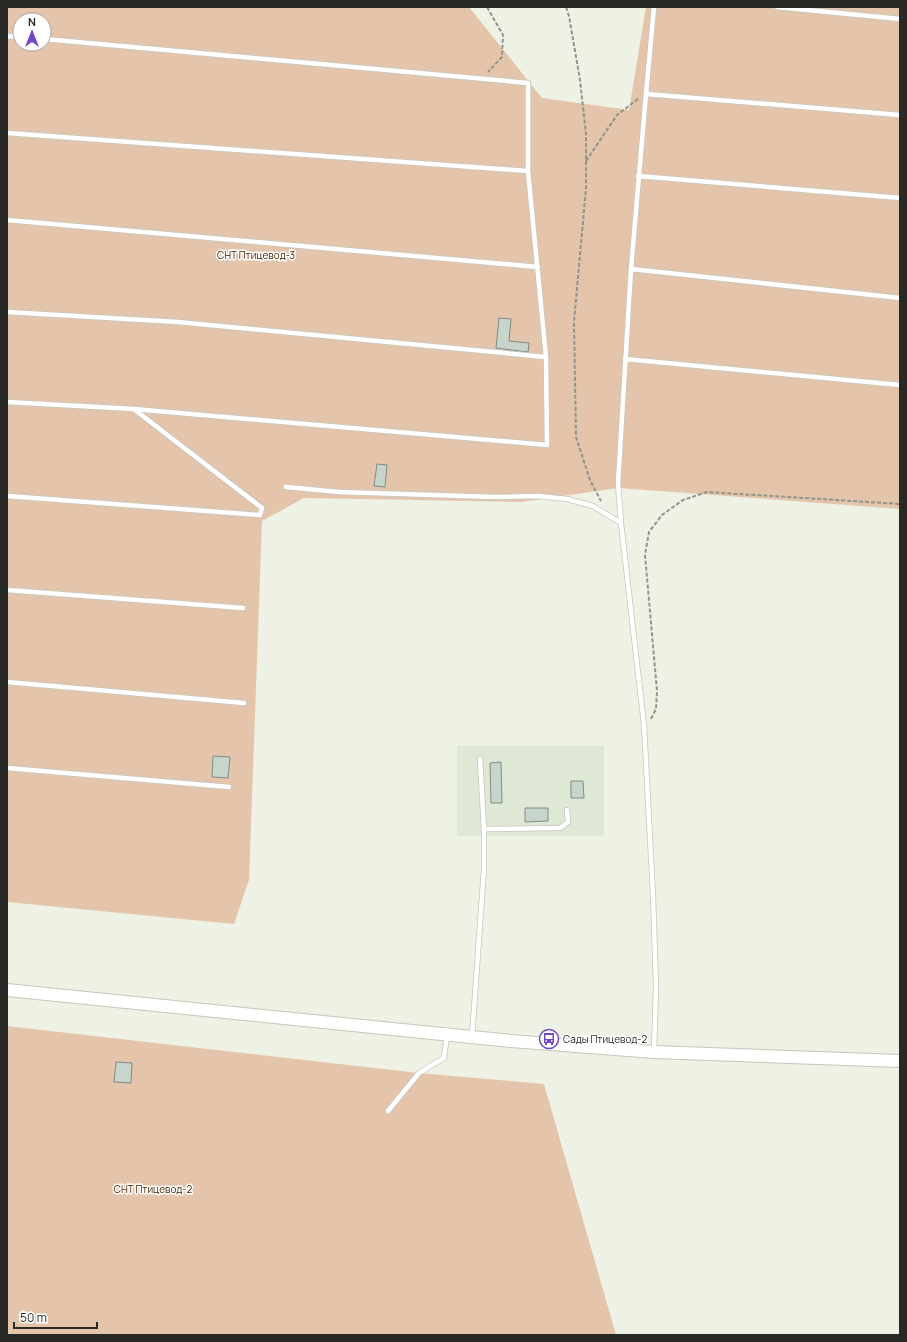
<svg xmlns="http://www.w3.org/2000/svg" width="907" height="1342" font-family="Manrope,sans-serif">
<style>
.built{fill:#dfe8d4}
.green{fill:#e4c5ac;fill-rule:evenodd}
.building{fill:#c7d5cd;stroke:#7f8c84}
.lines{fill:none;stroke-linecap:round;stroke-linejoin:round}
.lane-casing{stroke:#c3c8bc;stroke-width:6}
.secondary-casing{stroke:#c3c8bc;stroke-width:14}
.path{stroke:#90948b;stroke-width:2;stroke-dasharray:4 2;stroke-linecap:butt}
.lane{stroke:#fff;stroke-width:4.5}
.secondary{stroke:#fff;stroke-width:12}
.labels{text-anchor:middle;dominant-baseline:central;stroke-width:3;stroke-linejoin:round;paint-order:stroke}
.park-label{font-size:10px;fill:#452200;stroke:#fff}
.poi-label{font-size:10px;fill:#272925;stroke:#fff;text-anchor:start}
</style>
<rect width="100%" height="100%" fill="#edf2e5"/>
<path class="built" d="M457 746H604V836H457Z"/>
<path class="green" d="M7 7H469L542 98 629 110 646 7H900V509L618 488 521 502 304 498 262 521 249 880 234 924 7 902ZM20 20H44V44H20Z
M7 1026 419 1073 544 1084 616 1335H7Z"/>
<path class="building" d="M499 318 511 319 509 341 529 343 528 352 496 348Z
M377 464 387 465 385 487 374 486Z
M213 756 230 757 228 778 212 777Z
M501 762 502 803H491L490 763Z
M571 781H583L584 798H571Z
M525 808H548V821L525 822Z
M116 1062 132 1063 131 1083 114 1082Z"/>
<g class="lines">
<g class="lane-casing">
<path id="lane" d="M777 7 900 19
M7 36 20 37
M646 94 654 7
M7 133 528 171
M638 176 900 198
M7 220 538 267
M631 269 900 298
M7 312 178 322 546 357
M625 359 900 385
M7 402 134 409 547 445 546 357 528 171V83L44 39
M286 487 339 492 496 497 538 496 567 499 593 506 621 523
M7 496 260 515 262 508 135 410
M7 590 243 608
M7 682 244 703
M7 768 229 787
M484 829 560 828 568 822 567 810
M472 1037 484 868V829L480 759
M654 1052 656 986 653 895 644 725 621 523 618 483 631 269 646 94 900 115
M388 1111 419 1073 444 1058 447 1035"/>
</g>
<g class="secondary-casing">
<path id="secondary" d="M7 990 511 1041 654 1052 900 1061"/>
</g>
<path class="path" d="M487 7 503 35 502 57 488 72
M566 7 569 16 580 80 586 134V188L574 322 576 437 590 480 601 501
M586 161 617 115 638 99
M651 719 656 709 657 691 645 555 649 532 662 515 683 500 707 492 900 504"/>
<use href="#lane" class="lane"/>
<use href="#secondary" class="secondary"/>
</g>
<defs>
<g id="bus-ring" transform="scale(1)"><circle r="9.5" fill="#fff" stroke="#714ac3" stroke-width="1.5"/><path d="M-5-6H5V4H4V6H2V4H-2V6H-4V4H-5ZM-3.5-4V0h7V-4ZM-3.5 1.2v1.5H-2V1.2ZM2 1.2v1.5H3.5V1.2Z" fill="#714ac3"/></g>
</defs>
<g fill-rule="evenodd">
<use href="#bus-ring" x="549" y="1039"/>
</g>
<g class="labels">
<g class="park-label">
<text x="256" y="255">СНТ Птицевод-3</text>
<text x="153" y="1189">СНТ Птицевод-2</text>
</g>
<g class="poi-label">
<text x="563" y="1039">Сады Птицевод-2</text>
</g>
</g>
<rect width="907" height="1342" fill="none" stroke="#272925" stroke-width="16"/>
<g transform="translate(32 32)"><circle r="19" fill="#ffffff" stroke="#a9a9a8"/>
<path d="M0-3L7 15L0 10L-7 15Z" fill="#714ac3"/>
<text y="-6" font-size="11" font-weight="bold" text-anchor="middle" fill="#272925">N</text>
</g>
<path d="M14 1322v6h83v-6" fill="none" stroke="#272925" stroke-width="2"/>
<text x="20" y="1322" font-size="12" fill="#272925" stroke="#ffffff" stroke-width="3" paint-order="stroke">50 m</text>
</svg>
